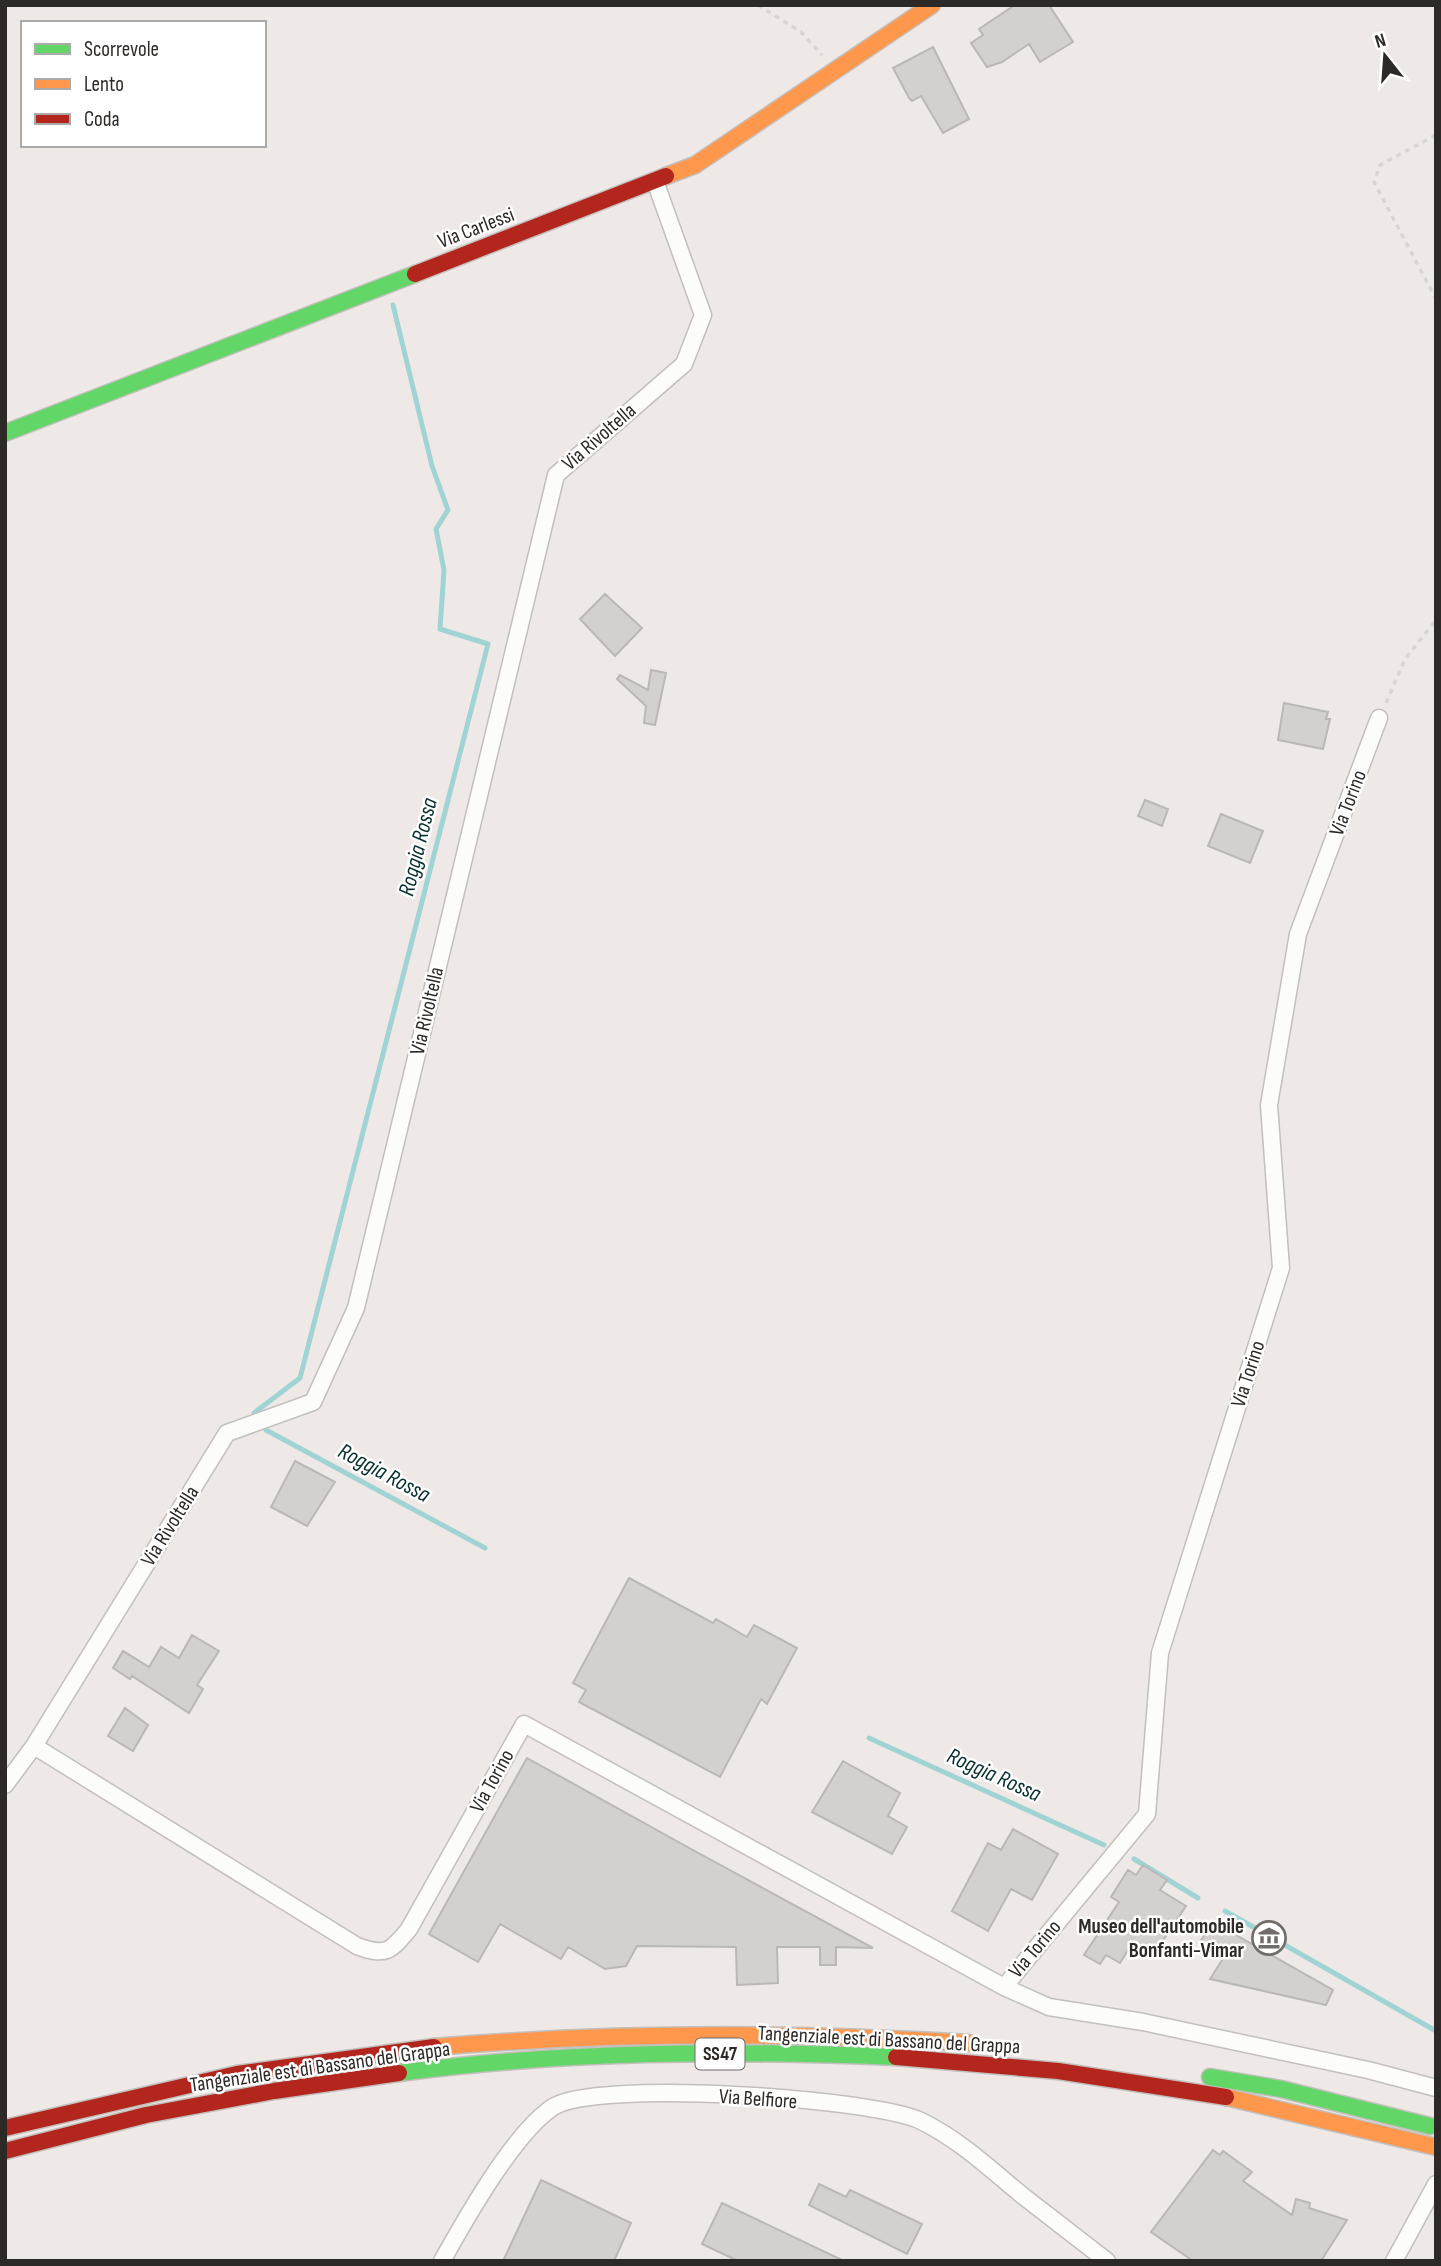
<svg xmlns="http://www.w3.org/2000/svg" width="1441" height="2266" font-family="'Sofia Sans Condensed',sans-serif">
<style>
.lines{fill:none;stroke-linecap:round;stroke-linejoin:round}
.stream{stroke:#a0d3d3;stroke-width:5}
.building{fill:#d4d0cf;stroke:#bab7b7;stroke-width:2}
.street-casing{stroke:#c3bfbd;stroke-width:19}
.fast-casing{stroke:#c3bfbd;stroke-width:19}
.slow-casing{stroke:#c3bfbd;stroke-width:19}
.jam-casing{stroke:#c3bfbd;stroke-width:19}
.path{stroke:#d7d5d5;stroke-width:3.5;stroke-dasharray:5 5;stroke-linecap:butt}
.street{stroke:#fcfcfb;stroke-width:16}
.fast{stroke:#63d668;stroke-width:16}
.slow{stroke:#ff974d;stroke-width:16}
.jam{stroke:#b3261e;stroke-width:16}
.labels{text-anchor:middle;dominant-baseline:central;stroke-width:5;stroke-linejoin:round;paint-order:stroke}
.shield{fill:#fff;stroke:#6c6968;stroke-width:2}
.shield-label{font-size:19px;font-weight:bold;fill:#2d2927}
.street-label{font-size:21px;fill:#2d2927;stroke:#fff}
.poi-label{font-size:21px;font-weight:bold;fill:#2d2927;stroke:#fff;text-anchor:end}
.water-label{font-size:23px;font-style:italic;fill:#083030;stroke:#fff}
</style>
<rect width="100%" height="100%" fill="#eee9e6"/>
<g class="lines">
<path class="stream" d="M254 1413 300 1378 488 644 440 629 444 570 436 529 448 510 432 466 393 305
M266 1430 485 1548
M869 1738 1104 1845
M1134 1859 1198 1898
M1225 1911 1436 2031"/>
</g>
<path class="building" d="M1015 5H1049L1073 42 1040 62 1029 44 1002 62 987 67 971 43 983 35 979 29Z
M933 47 969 119 943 133 921 96 912 101 909 98 893 68Z
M605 594 642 628 615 656 580 619Z
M651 670 666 673 655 725 644 723 646 706 617 679 620 675 648 690Z
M1284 703 1328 712 1326 719H1330L1323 749 1278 740Z
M1145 800 1168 809 1162 826 1138 816Z
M1221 814 1263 831 1250 863 1208 846Z
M295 1461 335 1482 307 1526 271 1507Z
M629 1578 713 1623 716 1619 747 1637 754 1625 797 1648 767 1704 761 1699 720 1777 579 1702 586 1690 573 1683Z
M192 1635 219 1651 197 1685 203 1689 189 1713 132 1676 130 1679 113 1668 123 1651 149 1667 161 1647 179 1658Z
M125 1708 148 1725 133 1751 108 1736Z
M527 1758 691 1849 873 1948 836 1947V1965H820V1947H777L778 1983 737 1985 736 1947 637 1946 626 1966 605 1969 568 1947 561 1959 500 1924 478 1962 429 1934Z
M843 1761 900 1793 888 1816 907 1827 892 1854 812 1812Z
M1013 1829 1058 1854 1032 1900 1011 1889 988 1931 952 1911 988 1843 1001 1850Z
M1143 1865 1167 1880 1160 1890 1186 1906 1154 1954 1133 1942 1120 1963 1106 1955 1100 1964 1084 1955 1119 1902 1111 1897 1128 1870 1136 1875Z
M1213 1922 1333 1990 1326 2005 1210 1979 1224 1957 1200 1942Z
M1213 2150 1220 2155 1223 2151 1252 2172 1243 2181 1292 2215 1296 2199 1310 2203 1309 2208 1347 2220 1321 2261H1193L1151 2232Z
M541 2180 631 2223 614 2261H503Z
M819 2184 846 2197 850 2190 922 2224 907 2254 809 2205Z
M722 2203 844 2261H738L702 2244Z"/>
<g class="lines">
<g class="street-casing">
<path id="street" d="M34 1746 357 1946C386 1957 391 1951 409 1929L524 1724 1004 1987 1049 2007 1143 2022 1368 2070 1436 2088
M5 1785 34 1746 227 1433 313 1402 356 1308 556 475 684 364 703 315 655 181
M1004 1987 1147 1814 1160 1653 1281 1268 1269 1105 1298 934 1379 718
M442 2261C466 2218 514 2133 553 2107 595 2079 873 2098 921 2121 960 2140 990 2169 1023 2196 1051 2218 1079 2239 1107 2261
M1394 2261 1436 2184"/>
</g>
<g class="fast-casing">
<path id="fast" d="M5 433 415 274
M399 2073C564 2051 731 2050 896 2057
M1210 2077 1281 2089 1430 2126"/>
</g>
<g class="slow-casing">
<path id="slow" d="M666 176 695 165 932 5
M434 2047C613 2032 790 2032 969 2043
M1226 2097 1436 2147"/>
</g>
<g class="jam-casing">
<path id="jam" d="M415 274 666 176
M896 2057 1058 2071 1226 2097
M5 2128 237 2074 434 2047
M5 2151 146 2115 274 2091 399 2073"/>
</g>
<path class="path" d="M758 5 801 32 822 55
M1436 135 1380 165 1374 182 1436 299
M1386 703 1405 659 1436 620"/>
<use href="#street" class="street"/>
<use href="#fast" class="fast"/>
<use href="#slow" class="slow"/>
<use href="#jam" class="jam"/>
</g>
<defs>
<g id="museum-ring" transform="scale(1.75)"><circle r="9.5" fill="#fff" stroke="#716c6a" stroke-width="1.5"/><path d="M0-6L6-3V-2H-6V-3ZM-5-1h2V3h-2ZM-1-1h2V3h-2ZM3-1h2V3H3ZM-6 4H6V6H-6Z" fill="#716c6a"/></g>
</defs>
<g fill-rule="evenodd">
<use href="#museum-ring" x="1269" y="1938"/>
</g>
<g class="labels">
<rect class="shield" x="695.5" y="2038.5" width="49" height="31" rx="5"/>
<g class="shield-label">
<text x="720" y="2054">SS47</text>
</g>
<g class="street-label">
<text transform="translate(476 228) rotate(-21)">Via Carlessi</text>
<text transform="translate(599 437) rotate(-41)">Via Rivoltella</text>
<text transform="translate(1348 803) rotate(-69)">Via Torino</text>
<text transform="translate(427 1011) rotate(-77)">Via Rivoltella</text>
<text transform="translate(1248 1374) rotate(-72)">Via Torino</text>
<text transform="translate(170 1526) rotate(-58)">Via Rivoltella</text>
<text transform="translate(492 1781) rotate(-61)">Via Torino</text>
<text transform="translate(1035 1949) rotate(-50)">Via Torino</text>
<text transform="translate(889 2040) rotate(3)">Tangenziale est di Bassano del Grappa</text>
<text transform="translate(320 2067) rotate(-8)">Tangenziale est di Bassano del Grappa</text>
<text transform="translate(758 2099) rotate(4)">Via Belfiore</text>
</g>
<g class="poi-label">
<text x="1244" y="1926">Museo dell'automobile<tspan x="1244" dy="24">Bonfanti-Vimar</tspan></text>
</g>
<g class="water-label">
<text transform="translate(418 847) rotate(-76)">Roggia Rossa</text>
<text transform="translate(384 1473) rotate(28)">Roggia Rossa</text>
<text transform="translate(994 1775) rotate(24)">Roggia Rossa</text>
</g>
</g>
<rect width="1441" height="2266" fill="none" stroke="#2d2927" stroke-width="14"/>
<rect x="21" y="21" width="245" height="126" fill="#ffffff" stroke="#aba9a9" stroke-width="2"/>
<rect x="35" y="44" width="35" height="10" fill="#63d668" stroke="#aba9a9" stroke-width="2"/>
<text x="84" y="56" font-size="21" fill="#2d2927">Scorrevole</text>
<rect x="35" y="79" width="35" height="10" fill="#ff974d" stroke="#aba9a9" stroke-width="2"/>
<text x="84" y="91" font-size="21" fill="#2d2927">Lento</text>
<rect x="35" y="114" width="35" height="10" fill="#b3261e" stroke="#aba9a9" stroke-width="2"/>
<text x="84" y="126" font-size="21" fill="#2d2927">Coda</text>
<g transform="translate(1385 56) rotate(343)" stroke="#ffffff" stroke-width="5" paint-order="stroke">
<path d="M0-5L12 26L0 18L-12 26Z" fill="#2d2927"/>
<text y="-10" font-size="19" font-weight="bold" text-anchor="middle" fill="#2d2927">N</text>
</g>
</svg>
